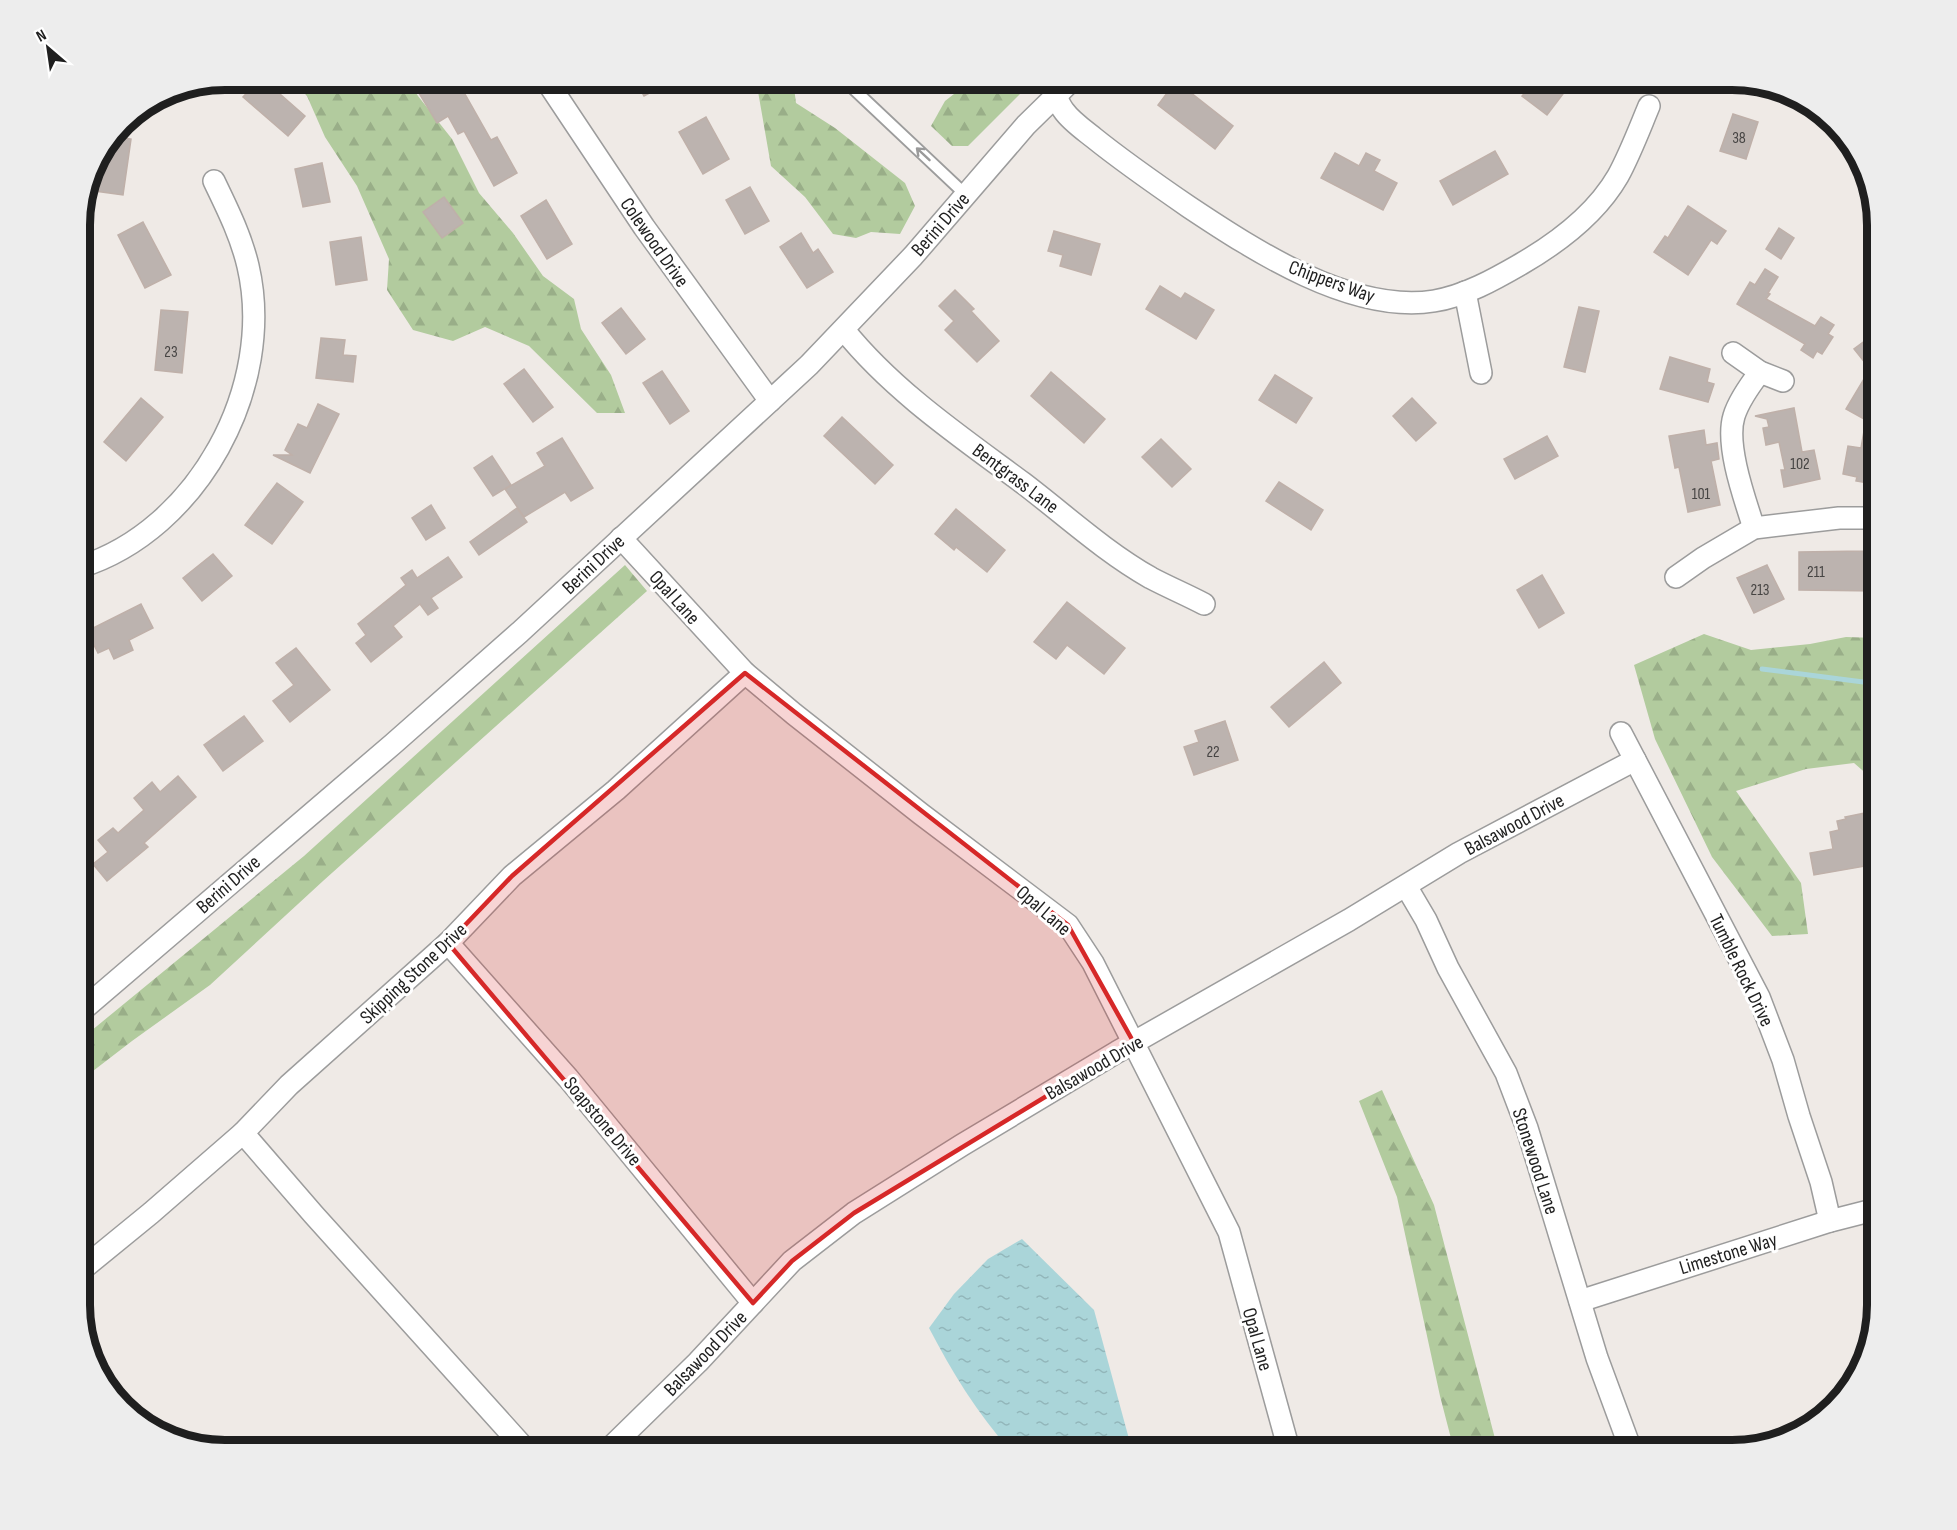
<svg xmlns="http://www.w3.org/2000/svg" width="1957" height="1530" viewBox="0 0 1957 1530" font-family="'Sofia Sans Condensed',sans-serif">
<defs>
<pattern id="forest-firs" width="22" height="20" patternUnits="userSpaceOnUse" patternTransform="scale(1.5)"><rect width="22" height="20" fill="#b2cb9e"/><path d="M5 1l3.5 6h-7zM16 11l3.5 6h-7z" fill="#99ae88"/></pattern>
<pattern id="water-ripples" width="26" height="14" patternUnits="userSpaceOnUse" patternTransform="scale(1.5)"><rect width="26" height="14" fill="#aad5d9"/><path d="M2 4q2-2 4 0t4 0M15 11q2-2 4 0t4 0" fill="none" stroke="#92b6ba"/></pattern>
</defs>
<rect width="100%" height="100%" fill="#efeae6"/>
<g fill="url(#forest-firs)">
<path d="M 293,80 L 408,80 L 418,96 L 452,139 L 479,193 L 513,233 L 543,276 L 574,299 L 581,329 L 611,375 L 625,413 L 597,413 L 529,346 L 485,327 L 453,341 L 413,330 L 387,290 L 389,259 L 357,186 L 325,137 L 307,96 Z"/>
<path d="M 756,80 L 793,80 L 796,103 L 835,128 L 905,183 L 915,206 L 900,234 L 871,232 L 856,238 L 833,234 L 805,197 L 771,166 Z"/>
<path d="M 972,80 L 1034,80 L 968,146 L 952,146 L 931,126 L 945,101 Z"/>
<path d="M 625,565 L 647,591 L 323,881 L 210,985 L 132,1041 L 80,1081 L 80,1040 L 304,856 Z"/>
<path d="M 1704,634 L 1751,650 L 1810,644 L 1846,637 L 1877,638 L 1877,783 L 1854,763 L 1806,769 L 1736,791 L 1801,883 L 1808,934 L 1772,936 L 1712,857 L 1655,739 L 1634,665 Z"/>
<path d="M 1382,1090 L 1434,1205 L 1498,1450 L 1454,1450 L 1440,1396 L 1397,1197 L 1359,1101 Z"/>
</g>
<path fill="url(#water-ripples)" d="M 1022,1239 L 1094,1310 L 1132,1450 L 1010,1450 C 977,1413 952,1372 929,1328 L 954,1294 L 988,1259 Z"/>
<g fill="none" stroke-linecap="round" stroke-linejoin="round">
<path stroke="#aad5d9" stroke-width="5" d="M 1762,669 L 1871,683 L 1877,687"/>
</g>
<g fill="#bcb3af" stroke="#bfb0a9" stroke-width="1.5">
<path d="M 259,80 L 264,80 L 305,116 L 288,136 L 243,97 Z"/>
<path d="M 443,80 L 457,80 L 491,140 L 497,137 L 517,173 L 494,186 L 464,131 L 458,134 L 448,116 L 437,123 L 419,93 Z"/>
<path d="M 635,80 L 674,80 L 644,96 Z"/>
<path d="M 1535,80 L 1544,80 L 1563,94 L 1547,115 L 1522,96 Z"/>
<path d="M 1176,81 L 1233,126 L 1215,149 L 1158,105 Z"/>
<path d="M 1733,114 L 1758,122 L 1746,159 L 1720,151 Z"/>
<path d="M 706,117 L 729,159 L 703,174 L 679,132 Z"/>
<path d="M 113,136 L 131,139 L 123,195 L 95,191 L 100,153 Z"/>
<path d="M 1495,151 L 1508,174 L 1453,205 L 1440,181 Z"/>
<path d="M 1335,153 L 1359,166 L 1366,153 L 1380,160 L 1374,171 L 1397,183 L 1383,210 L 1321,178 Z"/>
<path d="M 322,163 L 330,202 L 303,207 L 295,169 Z"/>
<path d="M 750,187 L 769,221 L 745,234 L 726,200 Z"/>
<path d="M 444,197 L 463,223 L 442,238 L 423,212 Z"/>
<path d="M 546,200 L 572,244 L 547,259 L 521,216 Z"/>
<path d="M 1688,206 L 1726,231 L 1717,244 L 1711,240 L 1688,275 L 1654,252 L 1665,236 L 1668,238 Z"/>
<path d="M 143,222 L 171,275 L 145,288 L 118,235 Z"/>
<path d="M 1779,228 L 1794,238 L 1781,259 L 1766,249 Z"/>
<path d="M 1054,231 L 1100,244 L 1091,275 L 1060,266 L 1063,255 L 1048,251 Z"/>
<path d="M 801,233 L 813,253 L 818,249 L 833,272 L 807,288 L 780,247 Z"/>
<path d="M 361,237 L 367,280 L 336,285 L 330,242 Z"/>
<path d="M 1765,269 L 1778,277 L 1768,293 L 1770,294 L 1766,299 L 1815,326 L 1821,317 L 1834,325 L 1828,334 L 1833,337 L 1822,354 L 1817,351 L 1813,358 L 1801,350 L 1805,344 L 1737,304 L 1750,282 L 1755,285 Z"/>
<path d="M 1160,286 L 1181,299 L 1185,293 L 1214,310 L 1196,339 L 1146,309 Z"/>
<path d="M 955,290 L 974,309 L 971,311 L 999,341 L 977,362 L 945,330 L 954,321 L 939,306 Z"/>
<path d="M 1579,307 L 1599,311 L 1585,372 L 1564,367 Z"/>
<path d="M 621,308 L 645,339 L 626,354 L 602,323 Z"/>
<path d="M 161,310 L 188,312 L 182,373 L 155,370 Z"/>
<path d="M 321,338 L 345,340 L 343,355 L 356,356 L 353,382 L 316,378 Z"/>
<path d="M 1866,340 L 1871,346 L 1877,341 L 1877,458 L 1873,484 L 1856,481 L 1857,477 L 1843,474 L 1848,446 L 1861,448 L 1866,420 L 1846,409 L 1870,369 L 1854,349 Z"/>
<path d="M 1670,357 L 1710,369 L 1707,382 L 1714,384 L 1708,402 L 1660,389 Z"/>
<path d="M 524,369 L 553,407 L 533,422 L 504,384 Z"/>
<path d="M 662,371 L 689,411 L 670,424 L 643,383 Z"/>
<path d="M 1051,372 L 1105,419 L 1084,443 L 1031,396 Z"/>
<path d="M 1275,375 L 1312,398 L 1296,423 L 1259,400 Z"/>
<path d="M 141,398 L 163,417 L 126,461 L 104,442 Z"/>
<path d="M 1412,398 L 1436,423 L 1416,441 L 1393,416 Z"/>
<path d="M 318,404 L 339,414 L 310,473 L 273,455 L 292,455 L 285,450 L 298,424 L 307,428 Z"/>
<path d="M 1794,408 L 1802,452 L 1814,450 L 1820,479 L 1784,487 L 1781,470 L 1785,470 L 1779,442 L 1766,445 L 1763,428 L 1769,427 L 1767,419 L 1755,416 Z"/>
<path d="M 842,417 L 893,465 L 875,484 L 824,436 Z"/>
<path d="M 1704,430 L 1706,445 L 1717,443 L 1719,459 L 1711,461 L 1720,505 L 1688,512 L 1679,467 L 1675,468 L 1669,436 Z"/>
<path d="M 1547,436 L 1558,456 L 1515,479 L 1504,459 Z"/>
<path d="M 562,438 L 593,488 L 571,501 L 565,492 L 524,517 L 505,489 L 545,466 L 537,453 Z"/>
<path d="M 1161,439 L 1191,469 L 1172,487 L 1142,457 Z"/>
<path d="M 492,456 L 511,485 L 493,496 L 474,468 Z"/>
<path d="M 1279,482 L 1323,510 L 1311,530 L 1266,501 Z"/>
<path d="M 277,483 L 303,502 L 272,544 L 245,525 Z"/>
<path d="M 431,505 L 445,528 L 426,540 L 412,518 Z"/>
<path d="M 517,508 L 527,522 L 479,555 L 470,542 Z"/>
<path d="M 956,509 L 1005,550 L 987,572 L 956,547 L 954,550 L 935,534 Z"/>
<path d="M 1864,545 L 1877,545 L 1877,591 L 1799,590 L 1799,552 L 1864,551 Z"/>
<path d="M 213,554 L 232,576 L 202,601 L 183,578 Z"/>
<path d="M 448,557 L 462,577 L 431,598 L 438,608 L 428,615 L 420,604 L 393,626 L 402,637 L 371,662 L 356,643 L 366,635 L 358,624 L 406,585 L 401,578 L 412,570 L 417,578 Z"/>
<path d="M 1767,565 L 1784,599 L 1754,613 L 1737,578 Z"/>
<path d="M 1542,575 L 1564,613 L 1539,628 L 1517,590 Z"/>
<path d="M 1067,602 L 1125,648 L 1104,674 L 1067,645 L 1056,659 L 1034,642 Z"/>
<path d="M 141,604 L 153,628 L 129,640 L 133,650 L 114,659 L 109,648 L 98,653 L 87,631 Z"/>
<path d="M 296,648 L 330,690 L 290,722 L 273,701 L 294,685 L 276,663 Z"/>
<path d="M 1324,662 L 1341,683 L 1289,727 L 1271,707 Z"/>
<path d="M 244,716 L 263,741 L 223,771 L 204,745 Z"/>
<path d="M 1225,721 L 1238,760 L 1194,775 L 1184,747 L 1199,742 L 1195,731 Z"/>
<path d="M 178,776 L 196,797 L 144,843 L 148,847 L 107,881 L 93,864 L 108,852 L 98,840 L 113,828 L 118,833 L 144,810 L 134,798 L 152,782 L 160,792 Z"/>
<path d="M 1870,812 L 1877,864 L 1814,875 L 1810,853 L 1833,849 L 1830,832 L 1839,830 L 1837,821 L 1846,819 L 1845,817 Z"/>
</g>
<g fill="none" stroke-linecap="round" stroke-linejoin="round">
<g stroke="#9c9c9c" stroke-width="14">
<path id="lane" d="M 844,80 L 966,195"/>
</g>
<g stroke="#9c9c9c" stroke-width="24">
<g id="street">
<path d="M 546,80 L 644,227 L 770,401"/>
<path d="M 1055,95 C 1058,100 1060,106 1064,111 C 1071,121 1084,130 1094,138 C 1125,163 1157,185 1189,207 C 1255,251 1352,314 1434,301 C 1465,296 1495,279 1521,264 C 1559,242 1596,214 1618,176 C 1630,154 1639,130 1649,106"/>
<path d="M 1465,292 L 1481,373"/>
<path d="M 844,330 C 893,391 961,437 1023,483 C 1065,515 1105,552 1151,578 C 1168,587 1187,595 1204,604"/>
<path d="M 1733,353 L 1760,372 L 1783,381"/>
<path d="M 1754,528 C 1745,500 1725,445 1734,416 C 1739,400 1750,385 1760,372"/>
<path d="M 621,538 L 745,673 L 794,714 L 921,814 L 1068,925 L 1093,963 L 1229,1232 L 1289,1450"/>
<path d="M 80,567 C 198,530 276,386 248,266 C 241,236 227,208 214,181"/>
<path d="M 1676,577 L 1703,558 L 1754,528 L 1839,518 L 1877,518"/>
<path d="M 1621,733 L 1759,997 L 1783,1060 L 1799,1116 L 1821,1182 L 1830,1221"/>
<path d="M 1406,886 L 1426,920 L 1448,968 L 1506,1073 L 1527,1128 L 1597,1358 L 1631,1450"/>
<path d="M 448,943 L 568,1078 L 753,1303"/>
<path d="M 80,1012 L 393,744 L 520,632 L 809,365 L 913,256 L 1026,125 L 1072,80"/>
<path d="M 243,1133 L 314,1215 L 526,1450"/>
<path d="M 80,1271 L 151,1213 L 243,1133 L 289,1085 L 448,943 L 512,876 L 616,790 L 745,673"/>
<path d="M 1580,1301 L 1830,1221 L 1877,1209"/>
<path d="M 608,1450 L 698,1362 L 792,1261 L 854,1213 L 962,1145 L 1117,1052 L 1349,920 L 1459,853 L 1635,760"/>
</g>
</g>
<use href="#lane" stroke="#fff" stroke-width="10"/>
<use href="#street" stroke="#fff" stroke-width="21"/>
</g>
<defs><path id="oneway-shaft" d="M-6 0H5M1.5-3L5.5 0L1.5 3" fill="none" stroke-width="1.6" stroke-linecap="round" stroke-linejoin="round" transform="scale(1.5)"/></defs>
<use stroke="#9a9a9a" href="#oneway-shaft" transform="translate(923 154) rotate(-137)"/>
<path fill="#d62828" fill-opacity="0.2" stroke="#d62828" stroke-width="4.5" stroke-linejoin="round" d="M 745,673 L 1068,925 L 1134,1043 L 854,1213 L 792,1261 L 753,1303 L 448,943 L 512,876 Z"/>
<g text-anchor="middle" stroke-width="6" stroke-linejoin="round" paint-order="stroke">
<g font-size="16" fill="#464443">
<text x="1739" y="143">38</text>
<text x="171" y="357">23</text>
<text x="1800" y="469">102</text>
<text x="1701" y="499">101</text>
<text x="1816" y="577">211</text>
<text x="1760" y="595">213</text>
<text x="1213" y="757">22</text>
</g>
<g font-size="20" fill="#1f1f1f" stroke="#fff">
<text transform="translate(940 224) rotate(-49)" y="7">Berini Drive</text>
<text transform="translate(655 242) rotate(55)" y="7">Colewood Drive</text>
<text transform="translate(1332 281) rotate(20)" y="7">Chippers Way</text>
<text transform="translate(1016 478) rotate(37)" y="7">Bentgrass Lane</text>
<text transform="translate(593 564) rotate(-43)" y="7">Berini Drive</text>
<text transform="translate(675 597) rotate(48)" y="7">Opal Lane</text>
<text transform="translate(1514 824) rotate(-28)" y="7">Balsawood Drive</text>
<text transform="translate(228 884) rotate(-41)" y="7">Berini Drive</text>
<text transform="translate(1044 910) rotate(41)" y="7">Opal Lane</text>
<text transform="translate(1742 970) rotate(64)" y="7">Tumble Rock Drive</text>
<text transform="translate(413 973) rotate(-43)" y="7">Skipping Stone Drive</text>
<text transform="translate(1094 1067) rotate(-30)" y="7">Balsawood Drive</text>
<text transform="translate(603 1121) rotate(50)" y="7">Soapstone Drive</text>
<text transform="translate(1536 1161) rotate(72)" y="7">Stonewood Lane</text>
<text transform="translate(1728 1253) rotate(-17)" y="7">Limestone Way</text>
<text transform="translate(1258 1339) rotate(74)" y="7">Opal Lane</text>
<text transform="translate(705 1353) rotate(-46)" y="7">Balsawood Drive</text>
</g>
</g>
<path d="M0 0H1957V1530H0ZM225 90H1732A135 135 0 0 1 1867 225V1305A135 135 0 0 1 1732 1440H225A135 135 0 0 1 90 1305V225A135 135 0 0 1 225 90Z" fill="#ededed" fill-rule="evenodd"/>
<path fill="none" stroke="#1f1f1f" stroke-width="8" d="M225 90H1732A135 135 0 0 1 1867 225V1305A135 135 0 0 1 1732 1440H225A135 135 0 0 1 90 1305V225A135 135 0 0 1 225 90Z"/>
<g transform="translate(48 48) rotate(331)" stroke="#ffffff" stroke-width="4.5" paint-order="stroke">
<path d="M0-4.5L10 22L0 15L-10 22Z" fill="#1f1f1f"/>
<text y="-9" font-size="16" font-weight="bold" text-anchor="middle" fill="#1f1f1f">N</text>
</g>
</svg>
